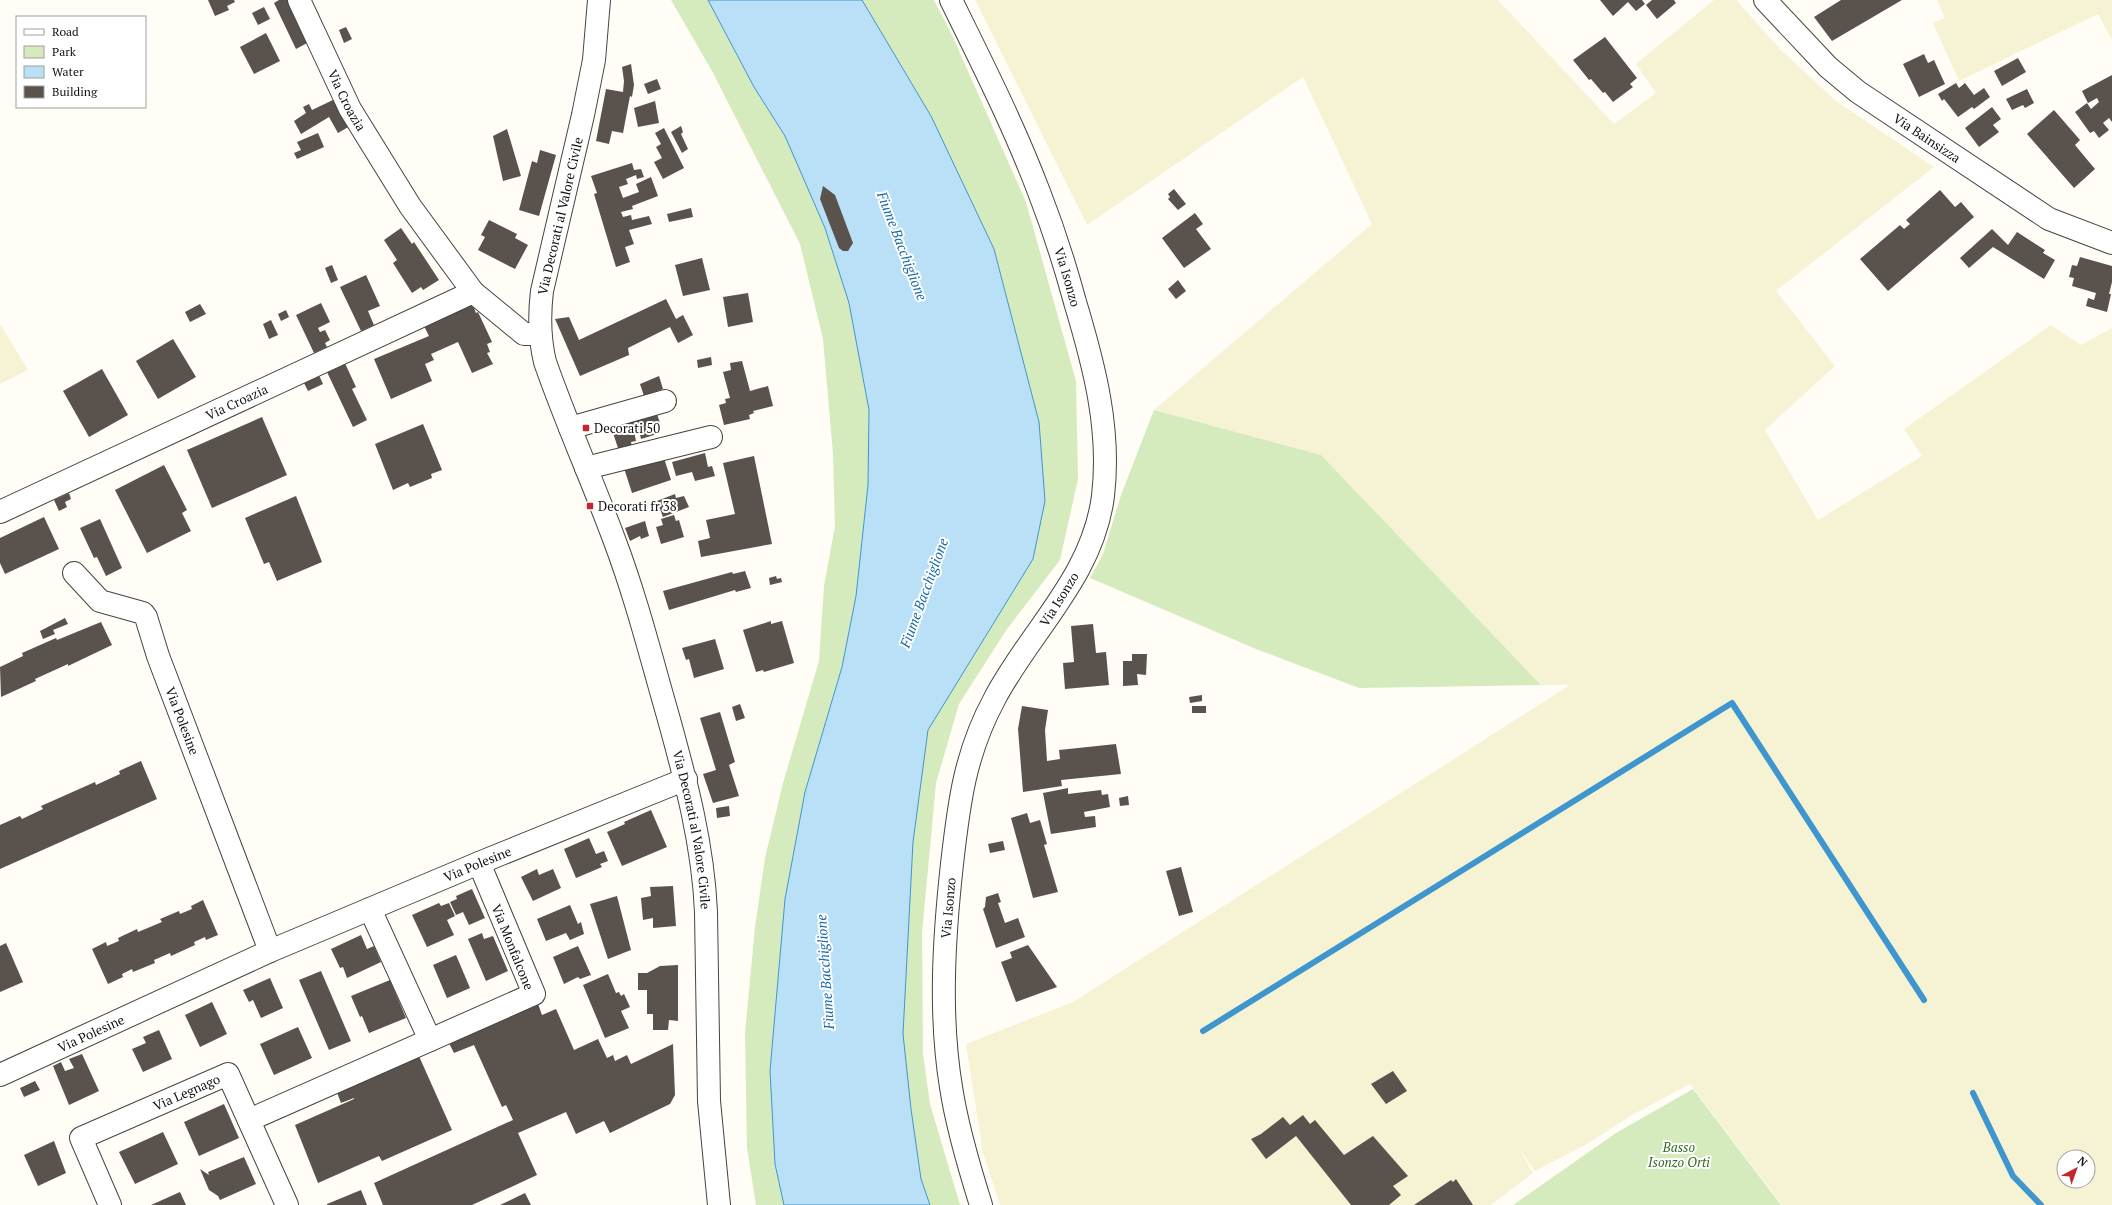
<svg xmlns="http://www.w3.org/2000/svg" width="2112" height="1205" viewBox="0 0 2112 1205" font-family="'PT Serif',serif">
<rect width="100%" height="100%" fill="#fffdf5"/>
<g fill="#f6f3d4" fill-rule="evenodd">
<path d="M 975,0 L 1498,0 L 1614,124 L 1656,93 L 1636,64 L 1714,0 L 1736,0 L 1780,49 L 1836,101 L 1934,167 L 1776,291 L 1835,366 L 1765,430 L 1818,520 L 1922,456 L 1904,429 L 2051,325 L 2081,345 L 2112,328 L 2112,1205 L 1782,1205 L 1690,1084 L 1632,1115 L 1587,1144 L 1535,1171 L 1520,1150 L 1533,1173 L 1491,1205 L 1000,1205 L 983,1153 L 966,1044 L 1073,1002 L 1570,685 L 1541,685 L 1321,455 L 1154,410 L 1372,224 L 1303,77 L 1087,225 ZM 2064,1157 L 2088,1157 L 2088,1181 L 2064,1181 Z"/>
<path d="M 1937,0 L 2112,0 L 2112,40 L 2098,14 L 1959,81 L 1933,23 L 1945,18 Z"/>
<path d="M 0,324 L 28,370 L 0,384 Z"/>
</g>
<g fill="#d5ebbd">
<path d="M 671,0 L 934,0 L 952,35 L 1026,202 L 1076,381 L 1078,479 L 1060,560 L 1007,629 L 959,704 L 936,783 L 922,933 L 923,1054 L 930,1104 L 960,1205 L 756,1205 L 747,1148 L 745,1033 L 755,927 L 765,858 L 783,783 L 819,661 L 824,586 L 835,526 L 833,454 L 823,339 L 800,244 L 712,71 Z"/>
<path d="M 1154,410 L 1321,455 L 1541,685 L 1359,688 L 1256,649 L 1090,578 L 1103,554 L 1121,495 Z"/>
<path d="M 1693,1089 L 1781,1205 L 1513,1205 L 1616,1133 Z"/>
</g>
<path fill="#b9e0f7" stroke="#3f96cf" d="M 708,0 L 862,0 L 931,116 L 994,249 L 1039,422 L 1045,501 L 1033,559 L 928,730 L 913,842 L 903,1034 L 911,1109 L 921,1179 L 930,1205 L 784,1205 L 775,1164 L 770,1071 L 785,899 L 805,792 L 842,667 L 856,596 L 868,485 L 869,410 L 849,303 L 825,228 L 785,136 L 754,87 Z"/>
<g fill="none" stroke-linecap="round" stroke-linejoin="round">
<g stroke="#3f96cf" stroke-width="6">
<path d="M 1203,1031 L 1732,703 L 1924,1000"/>
<path d="M 1973,1093 L 2013,1176 L 2041,1205"/>
</g>
</g>
<g fill="#5a524d">
<path d="M 208,0 L 234,0 L 235,2 L 227,6 L 229,10 L 215,16 Z"/>
<path d="M 279,0 L 289,0 L 309,42 L 296,49 L 274,3 Z"/>
<path d="M 1600,0 L 1642,0 L 1645,4 L 1636,11 L 1628,2 L 1613,16 Z"/>
<path d="M 1652,0 L 1674,0 L 1676,3 L 1657,19 L 1646,5 Z"/>
<path d="M 1841,0 L 1902,0 L 1832,41 L 1814,17 Z"/>
<path d="M 264,7 L 270,19 L 258,25 L 252,13 Z"/>
<path d="M 346,27 L 352,39 L 344,43 L 339,30 Z"/>
<path d="M 266,33 L 280,61 L 254,74 L 240,47 Z"/>
<path d="M 1605,37 L 1637,78 L 1630,84 L 1633,87 L 1613,102 L 1605,92 L 1603,93 L 1591,79 L 1589,80 L 1573,60 Z"/>
<path d="M 1924,54 L 1928,63 L 1934,60 L 1945,84 L 1919,97 L 1903,64 Z"/>
<path d="M 2018,58 L 2026,72 L 2002,86 L 1994,71 Z"/>
<path d="M 631,64 L 634,85 L 632,97 L 630,96 L 623,133 L 612,131 L 609,144 L 596,141 L 606,89 L 623,92 L 624,81 L 622,67 Z"/>
<path d="M 2112,75 L 2112,122 L 2109,118 L 2103,123 L 2109,130 L 2099,138 L 2094,131 L 2090,133 L 2075,112 L 2087,103 L 2091,109 L 2099,102 L 2097,98 L 2088,103 L 2082,91 Z"/>
<path d="M 657,79 L 661,89 L 648,94 L 644,84 Z"/>
<path d="M 1956,83 L 1959,88 L 1965,83 L 1974,95 L 1984,88 L 1990,97 L 1974,109 L 1972,107 L 1958,117 L 1944,99 L 1942,101 L 1938,94 Z"/>
<path d="M 2027,89 L 2034,103 L 2025,108 L 2023,105 L 2012,110 L 2006,99 Z"/>
<path d="M 335,99 L 350,126 L 338,133 L 329,117 L 301,134 L 294,121 L 306,113 L 303,107 L 309,104 L 312,110 Z"/>
<path d="M 655,101 L 659,123 L 638,127 L 634,108 Z"/>
<path d="M 1992,107 L 2001,119 L 1993,125 L 1999,132 L 1979,147 L 1965,128 Z"/>
<path d="M 2054,110 L 2080,140 L 2075,145 L 2095,169 L 2074,188 L 2027,134 Z"/>
<path d="M 681,126 L 683,132 L 681,134 L 688,149 L 682,153 L 671,132 Z"/>
<path d="M 664,128 L 684,168 L 663,179 L 654,162 L 662,158 L 656,147 L 661,144 L 655,133 Z"/>
<path d="M 507,129 L 521,176 L 503,181 L 493,136 Z"/>
<path d="M 318,133 L 324,147 L 297,159 L 294,153 L 301,150 L 297,142 Z"/>
<path d="M 540,150 L 556,155 L 539,216 L 519,210 L 532,161 L 537,163 Z"/>
<path d="M 632,163 L 634,170 L 641,169 L 644,177 L 637,179 L 636,175 L 626,179 L 628,184 L 619,187 L 623,198 L 639,192 L 636,184 L 651,177 L 658,196 L 632,206 L 633,209 L 621,212 L 623,217 L 631,215 L 632,220 L 649,216 L 652,224 L 629,230 L 634,244 L 625,247 L 630,262 L 616,267 L 594,194 L 597,193 L 591,176 Z"/>
<path d="M 823,186 L 835,195 L 853,243 L 848,251 L 843,251 L 839,248 L 820,199 Z"/>
<path d="M 1174,189 L 1186,204 L 1178,210 L 1168,199 L 1170,197 L 1168,194 Z"/>
<path d="M 1940,190 L 1955,207 L 1961,202 L 1974,217 L 1888,291 L 1860,259 L 1900,225 L 1904,229 L 1910,224 L 1906,220 Z"/>
<path d="M 691,208 L 693,217 L 669,222 L 667,214 Z"/>
<path d="M 1195,213 L 1203,224 L 1196,229 L 1211,249 L 1184,268 L 1162,238 Z"/>
<path d="M 489,220 L 517,234 L 515,238 L 528,245 L 515,269 L 478,250 L 485,237 L 481,235 Z"/>
<path d="M 401,228 L 412,244 L 414,242 L 439,280 L 423,290 L 421,287 L 412,293 L 393,263 L 397,260 L 384,240 Z"/>
<path d="M 1992,229 L 2008,245 L 2017,232 L 2045,250 L 2043,253 L 2055,260 L 2044,279 L 1993,247 L 1969,268 L 1960,258 Z"/>
<path d="M 2080,257 L 2112,266 L 2112,282 L 2109,294 L 2111,294 L 2107,312 L 2086,306 L 2088,298 L 2094,300 L 2096,293 L 2072,286 L 2074,278 L 2069,277 L 2072,265 L 2077,266 Z"/>
<path d="M 702,258 L 710,290 L 683,296 L 675,265 Z"/>
<path d="M 332,265 L 338,280 L 331,283 L 325,268 Z"/>
<path d="M 366,275 L 380,306 L 368,311 L 374,325 L 361,331 L 340,287 Z"/>
<path d="M 1178,280 L 1186,291 L 1176,299 L 1168,289 Z"/>
<path d="M 748,293 L 753,322 L 728,327 L 723,297 Z"/>
<path d="M 666,299 L 676,319 L 683,315 L 693,335 L 678,343 L 670,327 L 628,348 L 629,355 L 580,376 L 555,319 L 569,317 L 579,340 Z"/>
<path d="M 321,303 L 330,322 L 318,328 L 320,332 L 325,330 L 330,340 L 325,343 L 327,347 L 314,353 L 296,315 Z"/>
<path d="M 472,303 L 476,313 L 478,312 L 492,342 L 487,344 L 490,352 L 487,353 L 493,364 L 472,373 L 458,342 L 431,354 L 434,360 L 425,364 L 432,381 L 391,399 L 374,359 L 429,336 L 424,326 Z"/>
<path d="M 200,304 L 206,314 L 190,322 L 185,312 Z"/>
<path d="M 286,310 L 289,317 L 281,321 L 278,314 Z"/>
<path d="M 271,320 L 278,335 L 269,339 L 263,324 Z"/>
<path d="M 173,339 L 196,377 L 158,399 L 136,361 Z"/>
<path d="M 711,357 L 712,365 L 698,368 L 697,360 Z"/>
<path d="M 343,359 L 356,387 L 352,389 L 367,420 L 353,427 L 327,372 Z"/>
<path d="M 742,361 L 750,391 L 768,386 L 773,406 L 753,411 L 754,413 L 749,415 L 750,419 L 724,425 L 719,405 L 726,403 L 725,399 L 730,398 L 723,372 L 731,370 L 730,363 Z"/>
<path d="M 102,369 L 128,415 L 89,437 L 63,391 Z"/>
<path d="M 317,371 L 323,384 L 308,391 L 302,379 Z"/>
<path d="M 659,376 L 663,389 L 644,396 L 640,384 Z"/>
<path d="M 656,411 L 660,423 L 651,426 L 654,435 L 641,439 L 639,430 L 634,431 L 636,441 L 631,442 L 632,447 L 619,451 L 609,421 Z"/>
<path d="M 262,417 L 287,475 L 212,508 L 187,450 Z"/>
<path d="M 423,424 L 442,470 L 431,474 L 432,478 L 410,487 L 408,483 L 393,490 L 375,444 Z"/>
<path d="M 705,453 L 708,467 L 712,466 L 715,476 L 695,481 L 692,472 L 676,476 L 672,462 Z"/>
<path d="M 663,455 L 671,480 L 632,493 L 622,462 Z"/>
<path d="M 754,456 L 772,544 L 701,557 L 698,541 L 710,538 L 706,520 L 735,514 L 723,463 Z"/>
<path d="M 164,465 L 187,510 L 182,513 L 191,531 L 147,553 L 115,490 Z"/>
<path d="M 69,493 L 71,499 L 65,502 L 67,507 L 59,511 L 54,500 Z"/>
<path d="M 675,494 L 676,498 L 684,496 L 689,507 L 663,517 L 657,501 Z"/>
<path d="M 296,496 L 322,562 L 277,581 L 269,562 L 264,564 L 245,518 Z"/>
<path d="M 674,515 L 676,521 L 679,520 L 684,537 L 661,544 L 656,527 L 663,525 L 661,519 Z"/>
<path d="M 44,517 L 59,549 L 5,574 L 0,563 L 0,538 Z"/>
<path d="M 100,519 L 122,568 L 106,576 L 97,557 L 94,558 L 80,528 Z"/>
<path d="M 645,521 L 649,536 L 641,539 L 640,536 L 630,541 L 625,528 Z"/>
<path d="M 745,571 L 751,588 L 736,592 L 735,590 L 669,610 L 663,591 L 732,572 L 733,574 Z"/>
<path d="M 776,576 L 777,579 L 781,578 L 782,582 L 770,585 L 769,578 Z"/>
<path d="M 65,618 L 68,624 L 53,630 L 55,634 L 43,639 L 40,631 Z"/>
<path d="M 771,621 L 771,624 L 782,621 L 794,663 L 764,672 L 763,670 L 756,672 L 743,630 Z"/>
<path d="M 101,622 L 112,645 L 68,666 L 68,664 L 35,679 L 36,681 L 1,697 L 0,667 L 23,656 L 22,653 L 56,638 L 57,640 Z"/>
<path d="M 1093,624 L 1096,653 L 1106,652 L 1109,685 L 1065,689 L 1063,663 L 1074,662 L 1071,626 Z"/>
<path d="M 715,639 L 724,669 L 694,678 L 689,659 L 686,660 L 682,648 Z"/>
<path d="M 1132,654 L 1147,654 L 1146,675 L 1137,674 L 1138,685 L 1123,686 L 1123,661 L 1132,661 Z"/>
<path d="M 1202,695 L 1202,701 L 1190,703 L 1189,697 Z"/>
<path d="M 740,704 L 745,718 L 736,721 L 732,707 Z"/>
<path d="M 1022,706 L 1048,710 L 1045,730 L 1047,761 L 1060,759 L 1059,750 L 1116,744 L 1121,774 L 1061,780 L 1062,786 L 1023,792 L 1018,729 Z"/>
<rect x="1192" y="706" width="14" height="7"/>
<path d="M 720,712 L 735,762 L 729,765 L 739,796 L 713,803 L 703,774 L 716,770 L 700,718 Z"/>
<path d="M 141,761 L 157,799 L 0,869 L 0,825 L 20,816 L 22,819 L 43,809 L 41,806 L 95,782 L 96,785 L 120,774 L 119,771 Z"/>
<path d="M 1068,788 L 1068,794 L 1101,790 L 1102,795 L 1108,794 L 1110,807 L 1084,812 L 1085,817 L 1095,816 L 1096,827 L 1051,834 L 1043,793 Z"/>
<path d="M 1128,796 L 1129,805 L 1120,806 L 1119,798 Z"/>
<path d="M 729,806 L 730,816 L 717,818 L 716,808 Z"/>
<path d="M 651,810 L 667,847 L 622,866 L 607,832 L 625,824 L 624,822 Z"/>
<path d="M 1027,813 L 1030,823 L 1040,820 L 1047,844 L 1044,845 L 1058,892 L 1033,898 L 1011,818 Z"/>
<path d="M 589,838 L 596,854 L 604,851 L 608,861 L 600,864 L 602,867 L 576,878 L 564,849 Z"/>
<path d="M 1003,841 L 1005,850 L 990,853 L 988,844 Z"/>
<path d="M 1181,867 L 1193,912 L 1179,916 L 1166,871 Z"/>
<path d="M 537,869 L 539,875 L 553,869 L 561,888 L 533,901 L 521,877 Z"/>
<path d="M 673,886 L 676,926 L 653,928 L 653,918 L 643,920 L 641,898 L 651,896 L 650,887 Z"/>
<path d="M 472,889 L 485,918 L 469,925 L 463,912 L 456,915 L 450,902 L 457,899 L 456,896 Z"/>
<path d="M 998,893 L 1001,902 L 998,903 L 1005,923 L 1018,918 L 1025,937 L 996,948 L 983,909 L 985,907 L 986,897 Z"/>
<path d="M 617,896 L 631,950 L 608,959 L 590,904 Z"/>
<path d="M 203,900 L 218,935 L 206,940 L 205,937 L 194,942 L 195,945 L 171,956 L 170,953 L 154,960 L 155,963 L 133,972 L 132,969 L 122,974 L 123,977 L 108,984 L 92,949 L 106,942 L 107,946 L 119,941 L 118,938 L 137,929 L 138,932 L 162,922 L 160,919 L 179,911 L 180,914 L 192,909 L 191,906 Z"/>
<path d="M 439,903 L 441,906 L 449,903 L 455,916 L 447,920 L 454,935 L 427,947 L 412,915 Z"/>
<path d="M 570,905 L 578,924 L 581,922 L 584,934 L 570,940 L 566,933 L 546,941 L 537,919 Z"/>
<path d="M 482,933 L 484,939 L 493,936 L 508,971 L 486,981 L 468,939 Z"/>
<path d="M 361,935 L 367,949 L 374,946 L 381,962 L 347,978 L 343,967 L 340,968 L 331,949 Z"/>
<path d="M 6,943 L 23,982 L 0,992 L 0,946 Z"/>
<path d="M 1028,945 L 1057,987 L 1016,1002 L 1001,962 L 1012,958 L 1010,952 Z"/>
<path d="M 578,946 L 591,975 L 580,979 L 578,977 L 564,984 L 553,957 Z"/>
<path d="M 456,955 L 470,988 L 447,998 L 433,965 Z"/>
<path d="M 678,965 L 678,1021 L 669,1020 L 668,1030 L 653,1030 L 653,1014 L 647,1014 L 647,990 L 638,990 L 638,973 L 647,973 L 660,966 Z"/>
<path d="M 321,971 L 351,1041 L 329,1050 L 299,980 Z"/>
<path d="M 608,974 L 616,993 L 619,992 L 621,996 L 624,994 L 630,1007 L 621,1011 L 629,1028 L 605,1038 L 583,985 Z"/>
<path d="M 270,978 L 283,1008 L 261,1018 L 253,1000 L 249,1002 L 243,990 Z"/>
<path d="M 390,980 L 406,1018 L 369,1033 L 362,1016 L 360,1017 L 351,996 Z"/>
<path d="M 537,1001 L 542,1015 L 556,1009 L 574,1050 L 598,1039 L 607,1058 L 613,1055 L 615,1061 L 627,1055 L 631,1064 L 673,1044 L 675,1095 L 670,1104 L 610,1133 L 604,1121 L 576,1134 L 566,1112 L 518,1133 L 537,1175 L 472,1205 L 383,1205 L 374,1183 L 513,1120 L 506,1105 L 502,1107 L 474,1045 L 454,1053 L 448,1041 Z"/>
<path d="M 212,1002 L 227,1034 L 200,1047 L 185,1015 Z"/>
<path d="M 298,1027 L 312,1058 L 274,1075 L 260,1044 Z"/>
<path d="M 159,1030 L 172,1059 L 143,1072 L 132,1049 L 146,1043 L 143,1037 Z"/>
<path d="M 82,1054 L 99,1091 L 69,1105 L 53,1066 L 61,1062 L 65,1071 L 74,1068 L 69,1059 Z"/>
<path d="M 418,1054 L 452,1130 L 382,1161 L 379,1156 L 318,1183 L 295,1125 L 354,1099 L 354,1098 L 341,1103 L 336,1090 Z"/>
<path d="M 1393,1071 L 1407,1091 L 1386,1104 L 1371,1084 Z"/>
<path d="M 35,1081 L 40,1090 L 24,1097 L 20,1088 Z"/>
<path d="M 224,1104 L 239,1138 L 199,1156 L 184,1122 Z"/>
<path d="M 1303,1115 L 1310,1124 L 1315,1120 L 1344,1155 L 1373,1136 L 1408,1176 L 1393,1186 L 1401,1195 L 1389,1205 L 1351,1205 L 1296,1136 L 1266,1159 L 1251,1139 L 1261,1134 L 1283,1117 L 1290,1125 Z"/>
<path d="M 163,1132 L 178,1164 L 135,1184 L 119,1152 Z"/>
<path d="M 54,1141 L 66,1173 L 38,1186 L 24,1155 Z"/>
<path d="M 244,1157 L 256,1184 L 220,1200 L 218,1196 L 209,1190 L 200,1169 L 209,1175 L 208,1172 Z"/>
<path d="M 1456,1179 L 1473,1205 L 1414,1205 L 1451,1180 L 1453,1182 Z"/>
<path d="M 361,1190 L 367,1205 L 327,1205 L 327,1204 Z"/>
<path d="M 180,1192 L 186,1205 L 151,1205 Z"/>
<path d="M 525,1193 L 531,1205 L 500,1205 Z"/>
</g>
<g fill="none" stroke-linecap="round" stroke-linejoin="round">
<g stroke="#444" stroke-width="24">
<g id="minor">
<path id="s1" d="M 299,0 L 350,109 L 410,206 L 473,292 L 524,334 L 539,334"/>
<path id="s2" d="M 599,0 L 594,60 L 583,115 L 542,291 C 539,316 539,337 545,362 C 566,422 592,480 614,539 C 636,597 651,657 668,716 C 686,781 703,844 706,912 L 709,1101 L 719,1205"/>
<path id="s3" d="M 951,0 C 982,63 1014,126 1039,192 C 1053,228 1065,265 1075,302 C 1094,365 1111,429 1103,496 C 1093,576 1031,630 995,698 C 965,753 959,802 952,864 C 944,937 939,1014 951,1087 C 957,1127 969,1167 981,1205"/>
<path id="s4" d="M 1765,0 L 1828,67 L 1858,92 L 2049,219 L 2112,243"/>
<path d="M 570,428 L 665,401"/>
<path d="M 586,468 L 711,437"/>
<path id="s5" d="M 0,512 L 473,292"/>
<path id="s6" d="M 74,573 L 100,601 L 143,613 L 146,617 L 158,656 L 270,951"/>
<path d="M 370,909 L 430,1040"/>
<path id="s7" d="M 0,1075 L 270,951 L 479,863 L 686,779"/>
<path d="M 249,1120 L 534,994 L 479,863"/>
<path id="s8" d="M 110,1205 L 81,1138 L 228,1074 L 287,1205"/>
</g>
</g>
<use href="#minor" stroke="#fff" stroke-width="22"/>
</g>
<g fill="#c4262e" stroke="#fff" stroke-width="1.5">
<rect x="582" y="424" width="8" height="8" rx="2"/>
<rect x="586" y="502" width="8" height="8" rx="2"/>
</g>
<g text-anchor="middle" stroke-width="4" stroke-linejoin="round" paint-order="stroke">
<g font-size="13" fill="#111" stroke="#fff">
<text dy="5" stroke="none"><textPath href="#s1" startOffset="111">Via Croazia</textPath></text>
<text dy="5" stroke="none"><textPath href="#s4" startOffset="214">Via Bainsizza</textPath></text>
<text transform="translate(560 216) rotate(-77)" y="5">Via Decorati al Valore Civile</text>
<text dy="5" stroke="none"><textPath href="#s3" startOffset="301">Via Isonzo</textPath></text>
<text dy="5" stroke="none"><textPath href="#s5" startOffset="261">Via Croazia</textPath></text>
<text transform="translate(1059 599) rotate(-58)" y="5">Via Isonzo</text>
<text dy="5" stroke="none"><textPath href="#s6" startOffset="198">Via Polesine</textPath></text>
<text dy="5" stroke="none"><textPath href="#s2" startOffset="860">Via Decorati al Valore Civile</textPath></text>
<text dy="5" stroke="none"><textPath href="#s7" startOffset="522">Via Polesine</textPath></text>
<text transform="translate(948 908) rotate(-85)" y="5">Via Isonzo</text>
<text transform="translate(513 947) rotate(68)" y="5">Via Monfalcone</text>
<text dy="5" stroke="none"><textPath href="#s7" startOffset="100">Via Polesine</textPath></text>
<text dy="5" stroke="none"><textPath href="#s8" startOffset="188">Via Legnago</textPath></text>
</g>
<g font-size="13" fill="#111" stroke="#fff" text-anchor="start">
<text x="594" y="433">Decorati 50</text>
<text x="598" y="511">Decorati fr 38</text>
</g>
<g font-size="13" font-style="italic" fill="#2f6b1f" stroke="#fff">
<text x="1679" y="1152">Basso<tspan x="1679" dy="15">Isonzo Orti</tspan></text>
</g>
<g font-size="14" font-style="italic" fill="#1768a6" stroke="#fff">
<text transform="translate(902 246) rotate(69)" y="5">Fiume Bacchiglione</text>
<text transform="translate(924 593) rotate(-70)" y="5">Fiume Bacchiglione</text>
<text transform="translate(825 972) rotate(-94)" y="5">Fiume Bacchiglione</text>
</g>
</g>
<rect x="16" y="16" width="130" height="92" fill="#ffffff" stroke="#a0a0a0"/>
<rect x="24" y="29" width="20" height="6" fill="#ffffff" stroke="#a0a0a0"/>
<text x="52" y="36" font-size="12" fill="#111111">Road</text>
<rect x="24" y="46" width="20" height="12" fill="#d5ebbd" stroke="#a0a0a0"/>
<text x="52" y="56" font-size="12" fill="#111111">Park</text>
<rect x="24" y="66" width="20" height="12" fill="#b9e0f7" stroke="#a0a0a0"/>
<text x="52" y="76" font-size="12" fill="#111111">Water</text>
<rect x="24" y="86" width="20" height="12" fill="#5a524d" stroke="#a0a0a0"/>
<text x="52" y="96" font-size="12" fill="#111111">Building</text>
<g transform="translate(2076 1169) rotate(41)"><circle r="19" fill="#ffffff" stroke="#a0a0a0"/>
<path d="M0-3L7 15L0 10L-7 15Z" fill="#c4262e"/>
<text y="-6" font-size="11" font-weight="bold" text-anchor="middle" fill="#111111">N</text>
</g>
</svg>
